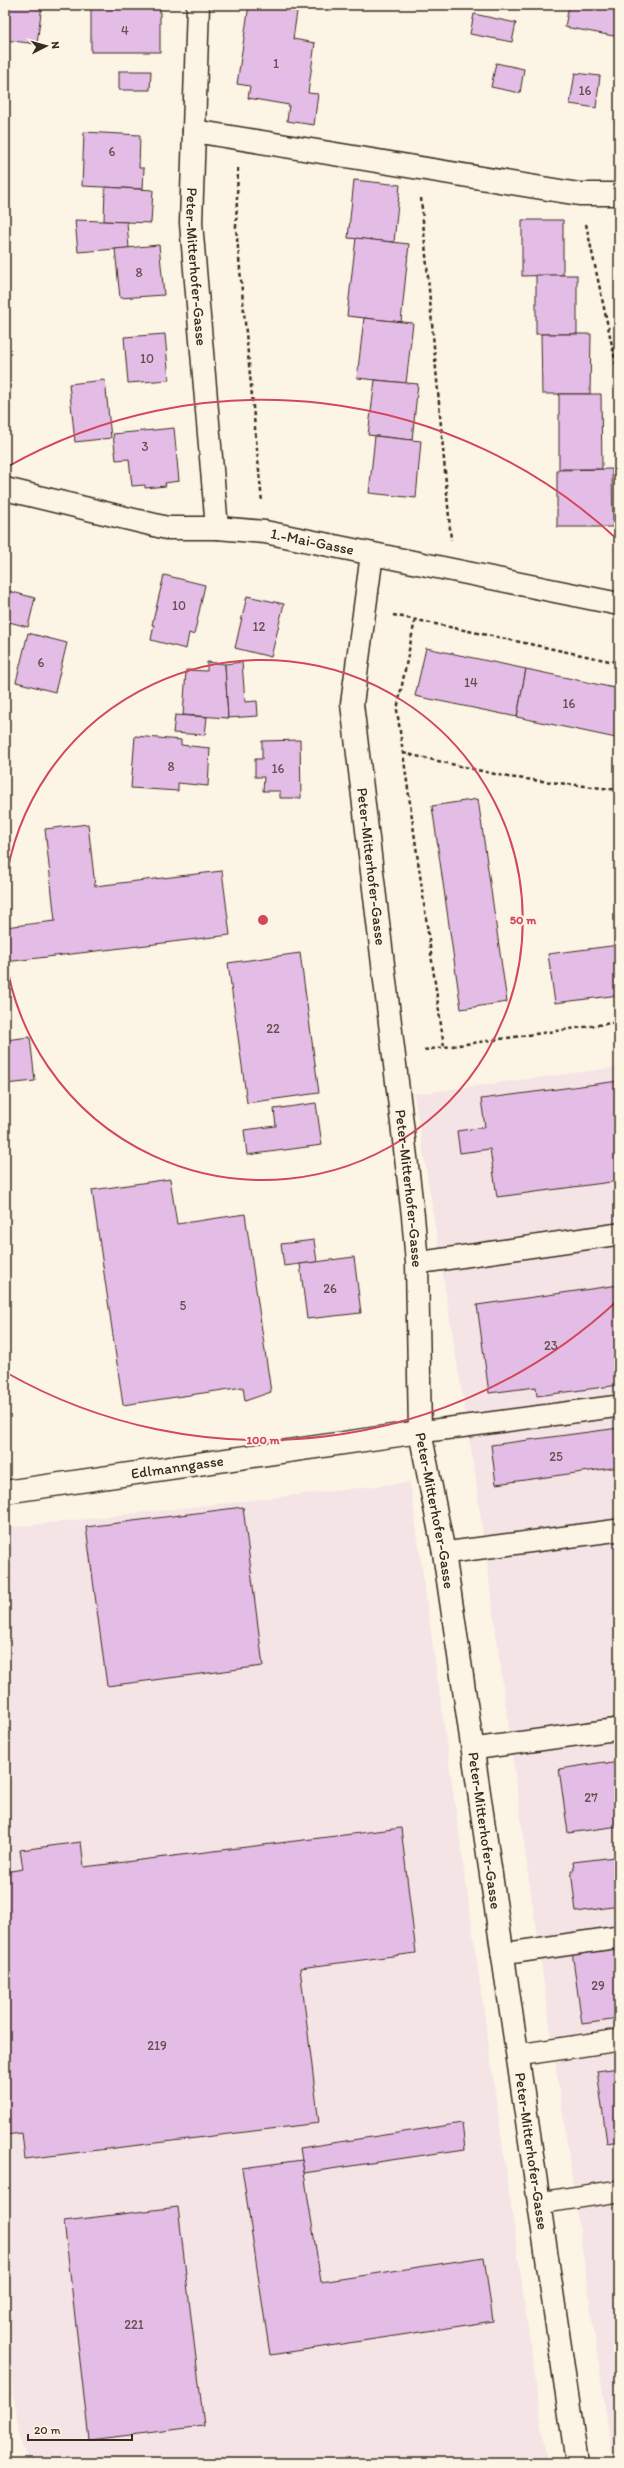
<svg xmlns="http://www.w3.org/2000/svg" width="624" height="2468" viewBox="0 0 624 2468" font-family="Itim,sans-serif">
<rect width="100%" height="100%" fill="#fcf5e5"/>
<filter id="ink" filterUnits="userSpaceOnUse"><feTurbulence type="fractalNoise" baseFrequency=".025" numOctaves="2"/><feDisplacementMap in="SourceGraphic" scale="8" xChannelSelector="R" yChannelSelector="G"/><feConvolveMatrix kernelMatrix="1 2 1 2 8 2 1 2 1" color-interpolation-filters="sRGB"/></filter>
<g filter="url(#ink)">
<g fill="#f5e4e5">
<path d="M 619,1067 L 619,2463 L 613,2463 L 529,1880 L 475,1475 L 414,1094 Z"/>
<path d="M 410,1482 L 547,2463 L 30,2463 L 20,2444 L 5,2327 L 5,1528 Z"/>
</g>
<g fill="#e4bde6" stroke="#3b2a1e">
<path d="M 5,5 L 42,5 L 37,44 L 5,40 Z"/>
<path d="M 249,5 L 298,5 L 293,39 L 315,43 L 308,93 L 318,94 L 314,125 L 287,121 L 289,105 L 248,98 L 250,86 L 237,84 Z"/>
<path d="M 569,5 L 619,5 L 619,37 L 565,27 Z"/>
<rect x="91" y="8" width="69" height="44"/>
<path d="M 474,14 L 516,23 L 512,42 L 470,34 Z"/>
<path d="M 496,63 L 524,69 L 520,93 L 491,87 Z"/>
<path d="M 119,71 L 151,71 L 150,90 L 119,90 Z"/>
<path d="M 575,73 L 600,76 L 596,108 L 570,104 Z"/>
<path d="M 84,132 L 140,135 L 139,168 L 144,168 L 143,189 L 82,186 Z"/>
<path d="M 354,180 L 400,185 L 394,242 L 348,238 Z"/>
<path d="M 105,187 L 153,190 L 151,223 L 104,221 Z"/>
<path d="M 75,220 L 127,222 L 129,248 L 78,252 Z"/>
<path d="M 522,220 L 563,220 L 563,275 L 522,276 Z"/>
<path d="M 356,238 L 409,244 L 401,322 L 347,316 Z"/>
<path d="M 159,245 L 164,295 L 120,298 L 115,249 Z"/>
<rect x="536" y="275" width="41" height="59"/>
<path d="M 364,318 L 413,323 L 406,383 L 357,378 Z"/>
<path d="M 165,334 L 169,380 L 128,383 L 124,337 Z"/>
<path d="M 541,334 L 591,334 L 590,394 L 542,394 Z"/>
<path d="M 105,380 L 111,438 L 75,442 L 69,384 Z"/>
<path d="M 375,380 L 418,384 L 412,440 L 368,435 Z"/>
<path d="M 559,394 L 601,394 L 602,469 L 559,469 Z"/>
<path d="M 174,428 L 179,481 L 165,483 L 166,486 L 145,488 L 145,485 L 132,486 L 129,459 L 116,460 L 113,434 Z"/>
<path d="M 375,436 L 421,441 L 416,498 L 369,493 Z"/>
<path d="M 612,469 L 613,527 L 557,527 L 557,470 Z"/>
<path d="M 5,535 L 10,536 L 5,556 Z"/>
<path d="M 164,575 L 205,585 L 194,635 L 189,633 L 186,649 L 151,640 L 154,625 L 152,625 Z"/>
<path d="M 5,590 L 35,598 L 28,627 L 5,621 Z"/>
<path d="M 247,596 L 284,604 L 271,657 L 235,648 Z"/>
<path d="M 28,633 L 67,643 L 55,692 L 16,682 Z"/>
<path d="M 426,648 L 526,669 L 517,717 L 415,696 Z"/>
<path d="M 207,662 L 225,664 L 228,718 L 183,715 L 186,670 L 207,671 Z"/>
<path d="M 242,662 L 245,702 L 257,701 L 258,716 L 228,718 L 225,664 Z"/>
<path d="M 526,669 L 619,689 L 619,724 L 616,738 L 517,717 Z"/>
<path d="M 175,715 L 207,717 L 205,735 L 173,733 Z"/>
<path d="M 135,736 L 181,740 L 181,745 L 210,748 L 208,786 L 178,783 L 178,791 L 131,788 Z"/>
<path d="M 300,740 L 301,798 L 280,798 L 280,791 L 263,791 L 264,777 L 255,777 L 255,759 L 262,759 L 262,741 Z"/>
<path d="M 478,799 L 507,1002 L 461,1009 L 432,806 Z"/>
<path d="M 88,824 L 95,886 L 222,871 L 230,935 L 5,962 L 5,927 L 55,921 L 45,829 Z"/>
<path d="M 619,945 L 619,995 L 555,1003 L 548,954 Z"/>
<path d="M 300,953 L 319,1093 L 247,1103 L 228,963 Z"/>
<path d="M 30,1037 L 35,1081 L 5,1084 L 5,1040 Z"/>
<path d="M 619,1081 L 619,1181 L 497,1197 L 490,1149 L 460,1153 L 457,1131 L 485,1127 L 481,1099 Z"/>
<path d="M 316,1103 L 322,1145 L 247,1155 L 244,1130 L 276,1126 L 274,1109 Z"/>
<path d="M 170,1179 L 177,1224 L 245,1214 L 271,1392 L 245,1401 L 243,1387 L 123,1405 L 92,1190 Z"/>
<path d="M 314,1240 L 317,1262 L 284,1266 L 281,1244 Z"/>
<path d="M 354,1257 L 361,1313 L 307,1319 L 300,1264 Z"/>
<path d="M 619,1285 L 619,1385 L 537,1396 L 536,1387 L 489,1393 L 477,1305 Z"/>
<path d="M 619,1428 L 619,1467 L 496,1484 L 491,1445 Z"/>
<path d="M 243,1507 L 263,1666 L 107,1686 L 86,1527 Z"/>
<path d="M 605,1762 L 606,1764 L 619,1762 L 619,1826 L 568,1833 L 559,1769 Z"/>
<path d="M 401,1828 L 416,1953 L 300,1968 L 319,2123 L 25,2159 L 22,2133 L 5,2135 L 5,1872 L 23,1869 L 20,1850 L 81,1842 L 84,1867 Z"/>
<path d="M 615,1857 L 616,1865 L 619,1865 L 619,1906 L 576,1912 L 571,1870 L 574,1870 L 573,1862 Z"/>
<path d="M 619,1945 L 619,2019 L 582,2024 L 572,1951 Z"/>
<path d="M 619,2068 L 619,2141 L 607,2143 L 597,2071 Z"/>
<path d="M 462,2123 L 465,2149 L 304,2173 L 300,2148 Z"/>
<path d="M 302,2160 L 321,2282 L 484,2257 L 493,2321 L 270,2355 L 242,2168 Z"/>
<path d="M 178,2207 L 204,2426 L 89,2440 L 64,2221 Z"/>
</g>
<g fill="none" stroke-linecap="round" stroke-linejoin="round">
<g stroke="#3b2a1e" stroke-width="24">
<g id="lane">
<path d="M 417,1263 L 619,1234"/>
<path d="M 420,1432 L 619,1406"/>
<path d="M 444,1553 L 619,1530"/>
<path d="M 473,1749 L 619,1729"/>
<path d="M 502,1954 L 619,1937"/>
<path d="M 518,2055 L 619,2040"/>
<path d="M 539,2203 L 619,2191"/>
</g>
</g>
<g stroke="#3b2a1e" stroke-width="25">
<g id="street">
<path id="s1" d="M 198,5 L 191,223 L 217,528"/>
<path d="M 194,131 L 579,194 L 619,194"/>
<path id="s2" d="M 5,489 L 167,528 L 217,528 L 265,532 L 619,604"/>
<path id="s3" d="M 372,554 L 352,704 L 413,1216 L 417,1263 L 420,1432 L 444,1553 L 577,2463"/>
<path id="s4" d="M 5,1492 L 420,1432"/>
</g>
</g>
<g stroke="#3b2a1e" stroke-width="2.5" stroke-dasharray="4 3" stroke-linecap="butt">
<path d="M 238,168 L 236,227 L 262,502"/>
<path d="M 421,198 L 451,540"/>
<path d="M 586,224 L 619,378"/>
<path d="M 393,615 L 619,663"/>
<path d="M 415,620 L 397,710 L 444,1047"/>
<path d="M 403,753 L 508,777 L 619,790"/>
<path d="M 424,1050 L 619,1022"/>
</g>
<use href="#lane" stroke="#fcf5e5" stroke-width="21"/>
<use href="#street" stroke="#fcf5e5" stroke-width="22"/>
</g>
</g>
<g fill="none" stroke="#d1495b" stroke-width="2">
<path d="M5 886A260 260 0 1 1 5 954"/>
<path d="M618 1300A520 520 0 0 1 7 1373M7 467A520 520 0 0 1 618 540"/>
</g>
<g text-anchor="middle" stroke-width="4" stroke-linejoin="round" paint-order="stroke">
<g font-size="13" fill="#654f50">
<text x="125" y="35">4</text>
<text x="276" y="68">1</text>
<text x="585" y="95">16</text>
<text x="112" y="156">6</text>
<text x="139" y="277">8</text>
<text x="147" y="363">10</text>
<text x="145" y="451">3</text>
<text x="179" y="610">10</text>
<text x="259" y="631">12</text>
<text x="41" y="667">6</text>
<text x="471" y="687">14</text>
<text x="569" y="708">16</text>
<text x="171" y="771">8</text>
<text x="278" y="773">16</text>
<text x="273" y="1033">22</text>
<text x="330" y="1293">26</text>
<text x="183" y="1310">5</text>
<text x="551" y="1350">23</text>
<text x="556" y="1461">25</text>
<text x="591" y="1802">27</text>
<text x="598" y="1990">29</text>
<text x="157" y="2050">219</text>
<text x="134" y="2329">221</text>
</g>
<g font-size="15" fill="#3b2a1e" stroke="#fcf5e5">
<text dy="5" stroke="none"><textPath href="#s1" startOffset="262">Peter-Mitterhofer-Gasse</textPath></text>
<text dy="5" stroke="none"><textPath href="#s2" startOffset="313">1.-Mai-Gasse</textPath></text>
<text dy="5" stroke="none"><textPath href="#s3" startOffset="315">Peter-Mitterhofer-Gasse</textPath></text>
<text dy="5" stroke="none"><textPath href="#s3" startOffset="639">Peter-Mitterhofer-Gasse</textPath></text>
<text dy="5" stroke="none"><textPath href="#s4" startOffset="174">Edlmanngasse</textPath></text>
<text dy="5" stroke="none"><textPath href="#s3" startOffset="963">Peter-Mitterhofer-Gasse</textPath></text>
<text dy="5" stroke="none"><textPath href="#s3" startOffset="1287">Peter-Mitterhofer-Gasse</textPath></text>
<text dy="5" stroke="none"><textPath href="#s3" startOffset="1611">Peter-Mitterhofer-Gasse</textPath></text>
</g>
</g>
<circle cx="263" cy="920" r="6" fill="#d1495b" stroke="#fcf5e5" stroke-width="2"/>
<g font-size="12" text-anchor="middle" font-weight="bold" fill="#d1495b" stroke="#fcf5e5" stroke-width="4" stroke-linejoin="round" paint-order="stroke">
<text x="523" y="924">50 m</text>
<text x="263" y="1444">100 m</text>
</g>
<rect width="624" height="2468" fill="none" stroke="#fcf5e5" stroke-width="20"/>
<rect x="10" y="10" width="604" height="2448" fill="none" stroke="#3b2a1e" stroke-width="1.5" filter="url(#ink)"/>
<g transform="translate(46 46) rotate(84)" stroke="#fcf5e5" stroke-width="3" paint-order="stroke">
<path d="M0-3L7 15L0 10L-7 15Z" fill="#3b2a1e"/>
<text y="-6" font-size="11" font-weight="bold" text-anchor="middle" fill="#3b2a1e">N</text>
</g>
<path d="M28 2434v6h104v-6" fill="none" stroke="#3b2a1e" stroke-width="2"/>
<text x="34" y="2434" font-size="12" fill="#3b2a1e" stroke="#fcf5e5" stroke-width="3" paint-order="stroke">20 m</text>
</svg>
